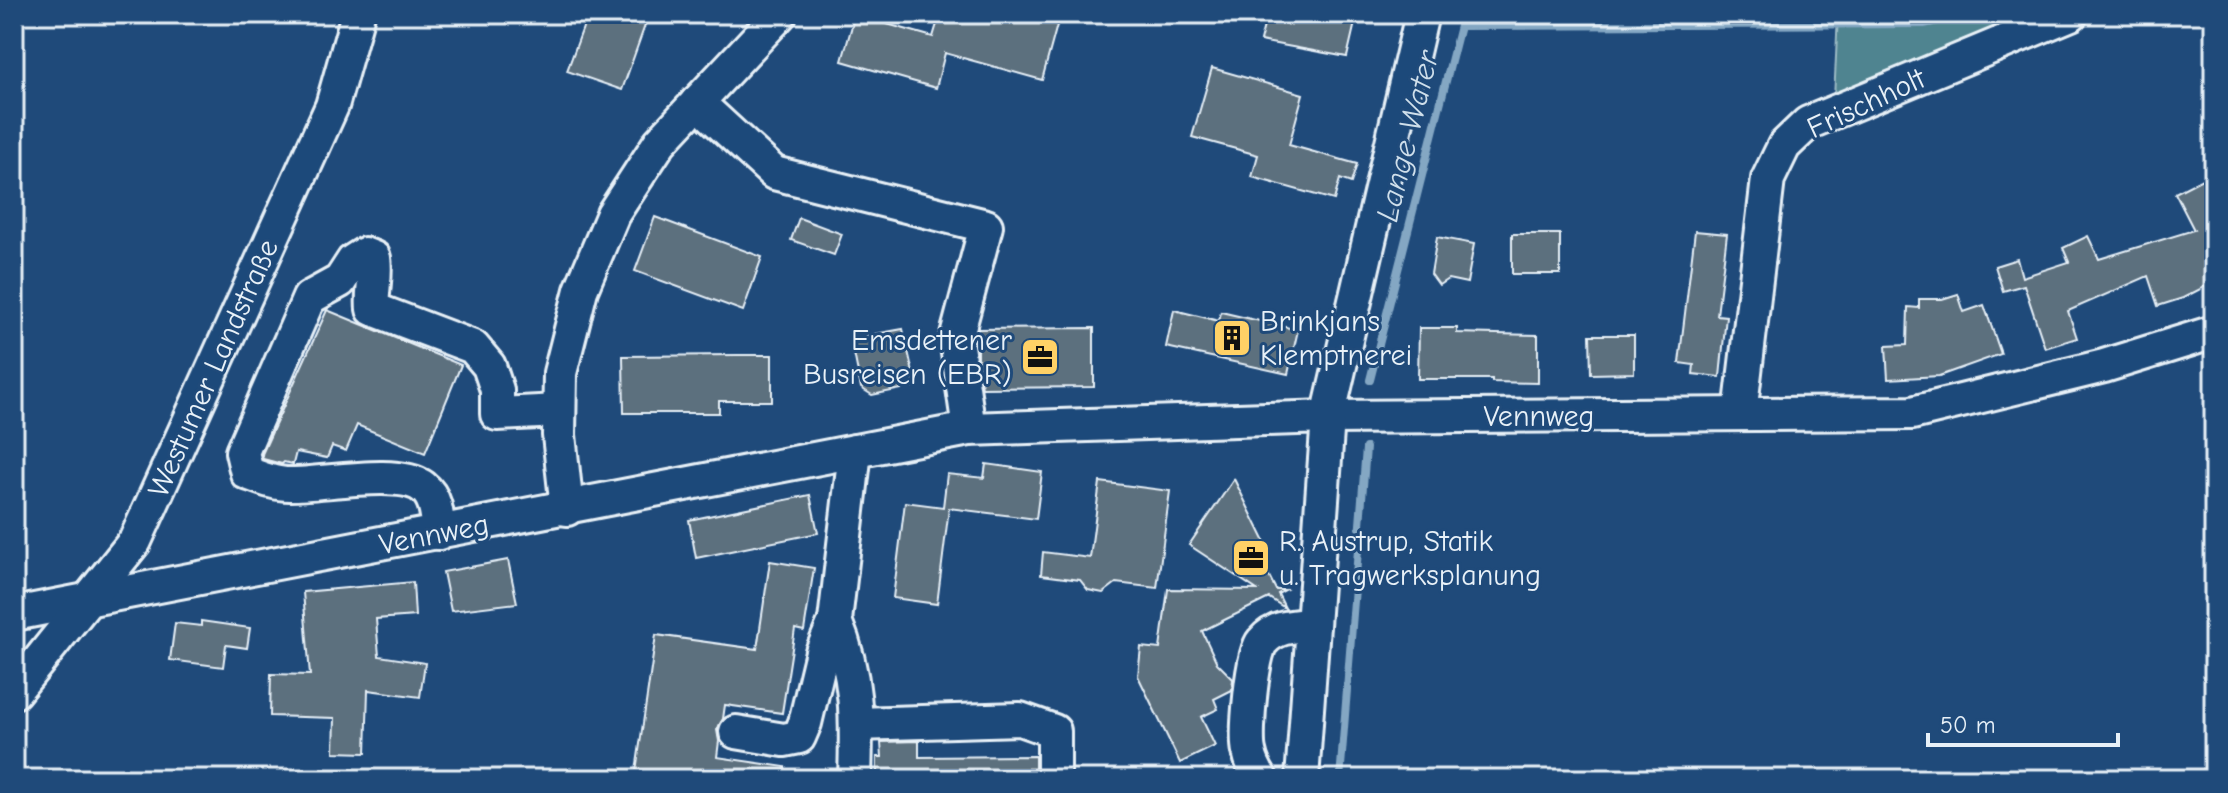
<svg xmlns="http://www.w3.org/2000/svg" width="2228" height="793" viewBox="0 0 2228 793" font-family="'Comic Neue',sans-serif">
<rect width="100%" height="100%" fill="#1f4a7a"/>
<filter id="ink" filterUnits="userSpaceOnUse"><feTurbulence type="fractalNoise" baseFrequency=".0125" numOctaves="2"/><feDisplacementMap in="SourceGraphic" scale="16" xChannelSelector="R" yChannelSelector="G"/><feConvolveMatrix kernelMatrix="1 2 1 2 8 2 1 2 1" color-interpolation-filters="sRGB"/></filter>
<g filter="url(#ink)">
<path fill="#508490" stroke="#9cbac4" stroke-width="2" d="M 1838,14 L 2041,14 L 1834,99 Z"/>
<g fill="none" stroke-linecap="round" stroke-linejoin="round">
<g stroke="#84a7c3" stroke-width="8">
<path d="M 1370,380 L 1460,26 L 1924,24 L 1970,14"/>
<path d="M 1340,779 L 1366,448"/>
</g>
</g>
<g fill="#5c6f7e" stroke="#e8f1f8" stroke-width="2">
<path d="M 588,14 L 649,14 L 622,90 L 567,71 Z"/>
<path d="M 940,14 L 1060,14 L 1042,80 L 945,53 L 936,88 L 842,61 L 855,15 L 933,37 Z"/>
<path d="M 1267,14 L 1357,14 L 1347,57 L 1260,41 Z"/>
<path d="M 1212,68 L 1303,94 L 1289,145 L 1357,164 L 1351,183 L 1340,179 L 1334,200 L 1252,177 L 1258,155 L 1192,137 Z"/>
<path d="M 2206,177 L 2214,192 L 2214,282 L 2183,298 L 2158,306 L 2148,276 L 2068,311 L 2077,338 L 2045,348 L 2024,285 L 2003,291 L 1995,266 L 2017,259 L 2022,277 L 2069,262 L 2063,248 L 2088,236 L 2099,259 L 2194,230 L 2175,193 Z"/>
<path d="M 655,217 L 762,257 L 743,311 L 635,271 Z"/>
<path d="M 799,218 L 842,234 L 834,255 L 791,240 Z"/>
<path d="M 1695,231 L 1727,234 L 1717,315 L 1726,316 L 1720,377 L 1693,374 L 1694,365 L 1679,363 Z"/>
<rect x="1512" y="234" width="48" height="40"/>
<path d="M 1437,237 L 1474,244 L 1467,283 L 1448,279 L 1439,285 L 1431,274 Z"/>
<path d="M 1958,294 L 1964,312 L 1984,305 L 2001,354 L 1939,376 L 1888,379 L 1886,346 L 1907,345 L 1908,307 L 1919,308 L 1919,299 L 1942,299 Z"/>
<path d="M 327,310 L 461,365 L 425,453 L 357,425 L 346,451 L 332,446 L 327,458 L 296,452 L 293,464 L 284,462 L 282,464 L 263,459 L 262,454 Z"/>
<path d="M 1174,310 L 1219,321 L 1221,312 L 1298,330 L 1288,374 L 1166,347 Z"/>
<path d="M 1094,328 L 1094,387 L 982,388 L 978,358 L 978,329 Z"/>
<path d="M 1419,328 L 1457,328 L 1457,333 L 1538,335 L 1538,383 L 1492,382 L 1492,379 L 1418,379 Z"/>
<path d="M 903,329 L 916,386 L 872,395 L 861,388 L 852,343 L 865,340 L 864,336 Z"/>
<path d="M 1590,335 L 1634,335 L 1634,373 L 1591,374 Z"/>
<path d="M 737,355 L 772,355 L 772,401 L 719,401 L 719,413 L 624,413 L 623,356 Z"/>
<path d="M 986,464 L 1042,472 L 1036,519 L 949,508 L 937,604 L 893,598 L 905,502 L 943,507 L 947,474 L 984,478 Z"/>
<path d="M 1234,479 L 1269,550 L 1260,555 L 1265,563 L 1263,564 L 1276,590 L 1285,590 L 1278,594 L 1285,608 L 1269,598 L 1202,631 L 1217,663 L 1233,679 L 1232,690 L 1214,699 L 1218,709 L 1201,717 L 1215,746 L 1180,763 L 1138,676 L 1141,647 L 1160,649 L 1168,589 L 1257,590 L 1189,545 Z"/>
<path d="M 1100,482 L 1170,491 L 1157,588 L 1116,583 L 1103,593 L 1088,590 L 1080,580 L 1041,575 L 1043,552 L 1090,558 Z"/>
<path d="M 810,495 L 818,533 L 696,558 L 689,520 Z"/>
<path d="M 508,560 L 517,603 L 451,611 L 443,572 Z"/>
<path d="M 770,561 L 814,568 L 804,631 L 795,629 L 782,713 L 725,705 L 723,719 L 717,730 L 719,741 L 717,757 L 785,767 L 785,779 L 689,779 L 636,771 L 656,635 L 757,649 Z"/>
<path d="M 413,582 L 415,616 L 376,619 L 379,656 L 425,663 L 420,697 L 368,690 L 366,753 L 334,752 L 335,718 L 270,716 L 271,674 L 310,675 L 303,592 Z"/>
<path d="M 201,621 L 250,628 L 247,648 L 226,645 L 223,667 L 170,660 L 175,623 L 201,626 Z"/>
<path d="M 919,741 L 919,757 L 1035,756 L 1035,779 L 877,779 L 877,757 L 882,757 L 881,742 Z"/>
</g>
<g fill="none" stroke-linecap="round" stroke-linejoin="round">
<g stroke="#e8f1f8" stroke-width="38">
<g id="minor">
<path d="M 697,102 L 774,173 L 986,226 L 956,339 L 969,429"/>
<path d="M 1740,414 L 1768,179 L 1784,146 L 1808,123 L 2071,14"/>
<path d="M 567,509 L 559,435 L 560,373 L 581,290 L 613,214 L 660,142 L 780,14"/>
<path d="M 439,533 C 437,517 437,498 423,487 C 399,468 320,485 289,484 C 275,484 261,478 247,473 L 242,452 L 309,298 L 340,281 L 353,261 L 364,254 L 374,258 C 377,277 371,291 373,309 L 473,347 L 489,366 L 497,390 L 497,414 L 559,411"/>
<path d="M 14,614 L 969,429 L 1328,417 L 1912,413 L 2104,366 L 2214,332"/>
<path d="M 835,621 C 858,676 857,720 855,779"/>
<path d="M 14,692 L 135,541 L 332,106 L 358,14"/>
<path d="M 857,724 L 1020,719 L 1054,731 L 1054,779"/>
<path d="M 736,732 L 784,740 L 799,737 L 805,723 L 822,652 L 835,621 L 855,451"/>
<path d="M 1261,779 C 1255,770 1251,762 1249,751 C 1245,735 1252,653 1262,642 C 1275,626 1294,626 1313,625"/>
<path d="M 1302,779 L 1328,417 L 1422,14"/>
</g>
</g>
<use href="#minor" stroke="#1f4a7a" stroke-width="32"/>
</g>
</g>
<defs>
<g id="building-square" transform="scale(2)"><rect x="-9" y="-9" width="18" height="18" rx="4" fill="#ffd166" stroke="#1f4a7a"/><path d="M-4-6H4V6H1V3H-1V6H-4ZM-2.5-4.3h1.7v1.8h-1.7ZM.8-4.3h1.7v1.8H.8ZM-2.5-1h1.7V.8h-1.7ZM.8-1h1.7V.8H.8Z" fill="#111"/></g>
<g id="office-square" transform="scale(2)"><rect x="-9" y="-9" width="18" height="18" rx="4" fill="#ffd166" stroke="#1f4a7a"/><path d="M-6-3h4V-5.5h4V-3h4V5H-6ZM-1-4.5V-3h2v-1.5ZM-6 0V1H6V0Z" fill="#111"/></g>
</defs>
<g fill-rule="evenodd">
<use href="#building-square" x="1232" y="338"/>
<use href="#office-square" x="1040" y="357"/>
<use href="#office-square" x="1251" y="558"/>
</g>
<g text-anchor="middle" stroke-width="6" stroke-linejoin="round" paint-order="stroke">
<g font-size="30" fill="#e8f1f8" stroke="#1f4a7a">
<text transform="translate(1866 103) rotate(-25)" y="10">Frischholt</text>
<text transform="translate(213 368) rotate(-66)" y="10">Westumer Landstraße</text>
<text x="1539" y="426">Vennweg</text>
<text transform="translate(434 534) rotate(-11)" y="10">Vennweg</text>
</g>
<g font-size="30" fill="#e8f1f8" stroke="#1f4a7a" text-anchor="start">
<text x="1260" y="331">Brinkjans<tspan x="1260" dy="34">Klemptnerei</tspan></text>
<text x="1012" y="350" text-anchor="end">Emsdettener<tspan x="1012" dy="34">Busreisen (EBR)</tspan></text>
<text x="1279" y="551">R. Austrup, Statik<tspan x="1279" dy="34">u. Tragwerksplanung</tspan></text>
</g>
<g font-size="32" font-style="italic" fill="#cfdfeb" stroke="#1f4a7a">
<text transform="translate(1407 136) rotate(-76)" y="11">Lange Water</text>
</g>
</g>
<rect width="2228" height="793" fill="none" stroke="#1f4a7a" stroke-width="48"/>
<rect x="24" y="24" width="2180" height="745" fill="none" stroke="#e8f1f8" stroke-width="3" filter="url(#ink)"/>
<path d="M1928 733v12h190v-12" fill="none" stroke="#e8f1f8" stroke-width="4"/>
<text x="1940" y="733" font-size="24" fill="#e8f1f8" stroke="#1f4a7a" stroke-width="6" paint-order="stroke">50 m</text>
</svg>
